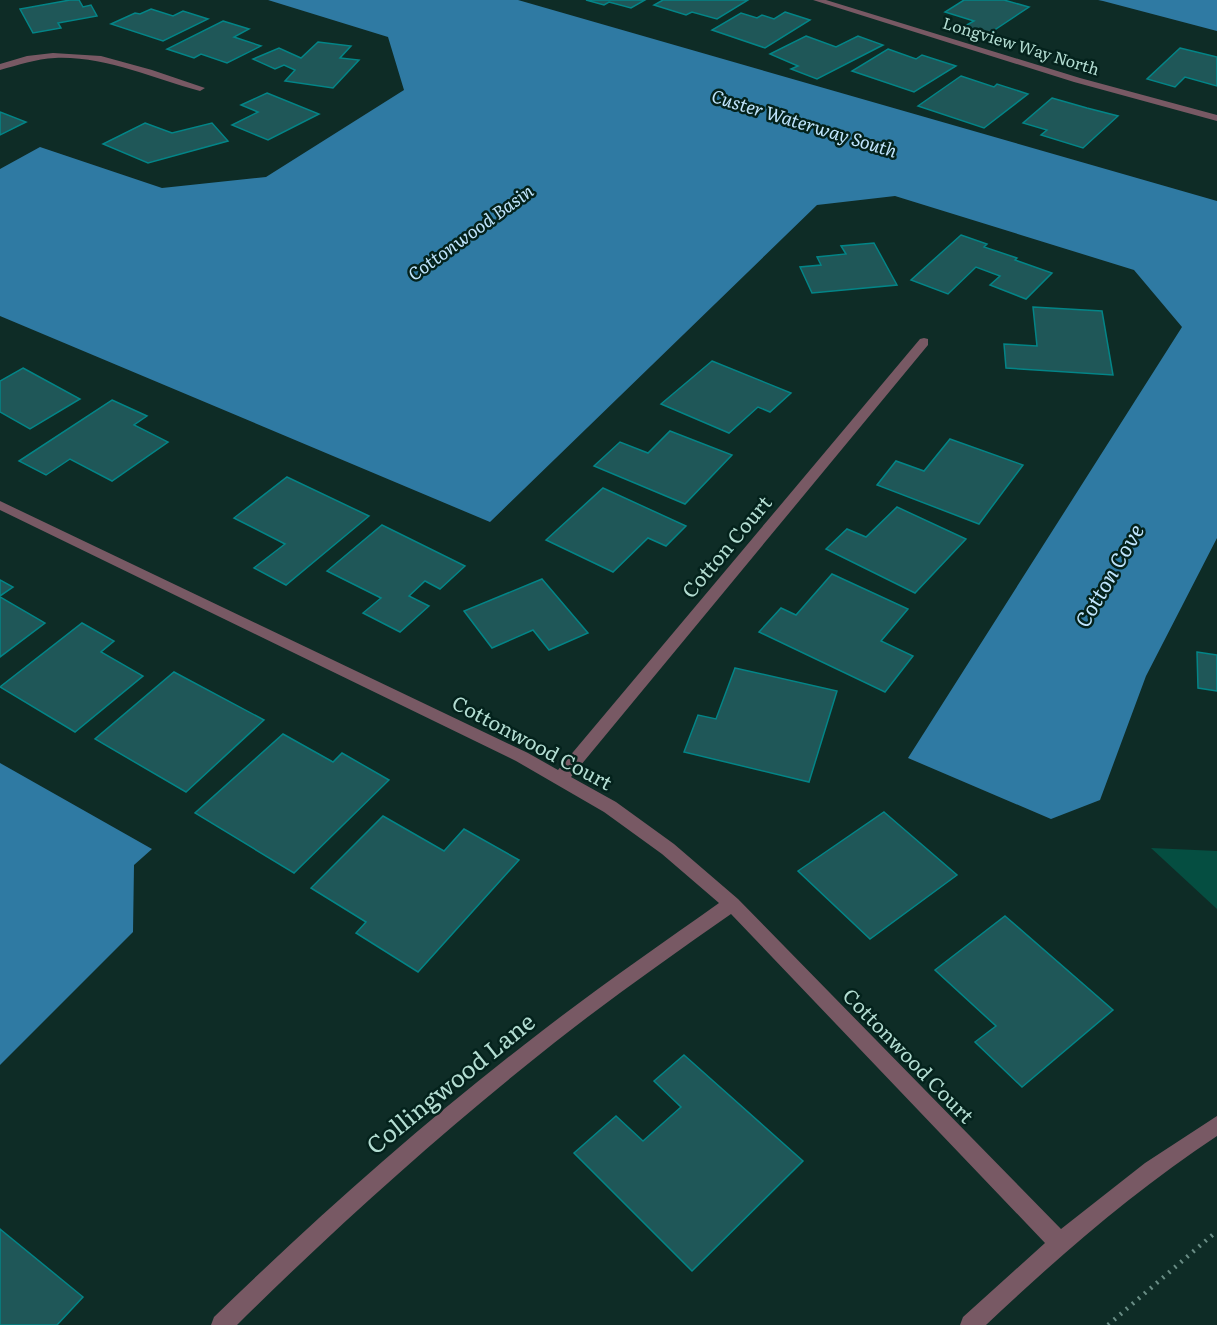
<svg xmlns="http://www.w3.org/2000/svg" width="1217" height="1325" viewBox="0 0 1217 1325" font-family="Literata,serif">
<rect width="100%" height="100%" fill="#0e2c26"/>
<path fill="#054e41" d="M 1151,848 L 1217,851 L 1217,909 Z"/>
<g fill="#2f7aa3">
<path d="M 268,0 L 518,0 L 1217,201 L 1217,538 L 1146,676 L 1100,800 L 1051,819 L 908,758 L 1182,327 L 1134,270 L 895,196 L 817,205 L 490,522 L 0,316 L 0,169 L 40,147 L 162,188 L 266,177 L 404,90 L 388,37 Z"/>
<path d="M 1098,0 L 1217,0 L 1217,31 L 1103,1 Z"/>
<path d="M 0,763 L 152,849 L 134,865 L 133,932 L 0,1065 Z"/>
</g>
<g fill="#1f5758" stroke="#038587" stroke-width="1.5">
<path d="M 70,0 L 79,0 L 83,7 L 91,5 L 97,16 L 58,23 L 61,28 L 33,33 L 20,9 Z"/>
<path d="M 586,0 L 645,0 L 631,8 L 609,2 L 604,5 Z"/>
<path d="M 663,0 L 748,0 L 717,19 L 692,12 L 686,15 L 654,5 Z"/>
<path d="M 964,0 L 1004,0 L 1029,7 L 987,35 L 963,27 L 974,21 L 945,12 Z"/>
<path d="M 151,9 L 173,16 L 183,11 L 208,19 L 163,41 L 111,24 L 135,13 L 140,14 Z"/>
<path d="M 785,12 L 810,20 L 765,48 L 712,30 L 741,13 L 757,18 L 762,15 L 774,19 Z"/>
<path d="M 223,21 L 249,29 L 234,37 L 261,46 L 227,63 L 201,54 L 194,58 L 167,49 Z"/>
<path d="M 806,36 L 836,47 L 858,36 L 883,45 L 817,79 L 791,69 L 798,66 L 770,54 Z"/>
<path d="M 318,42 L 351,46 L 340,58 L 359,60 L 333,88 L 285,81 L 295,70 L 284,65 L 275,69 L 253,59 L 279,48 L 301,58 Z"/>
<path d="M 1180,48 L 1217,57 L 1217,86 L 1185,77 L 1175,87 L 1147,79 Z"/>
<path d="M 888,49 L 916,59 L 922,55 L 956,66 L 914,92 L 852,71 Z"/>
<path d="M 961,76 L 994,87 L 997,84 L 1028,94 L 984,128 L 918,106 Z"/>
<path d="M 267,93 L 319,114 L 268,140 L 232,125 L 258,112 L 241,105 Z"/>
<path d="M 1052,98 L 1087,108 L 1118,116 L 1083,148 L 1041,135 L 1047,130 L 1023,123 Z"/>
<path d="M 0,112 L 26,122 L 0,135 Z"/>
<path d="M 145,123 L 172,133 L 212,123 L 228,141 L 148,163 L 103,144 Z"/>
<path d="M 961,235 L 987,244 L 984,247 L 1017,258 L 1015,260 L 1052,273 L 1026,299 L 990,285 L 1000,276 L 976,267 L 948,294 L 911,280 Z"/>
<path d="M 874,243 L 897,285 L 812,293 L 800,267 L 821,265 L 817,257 L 846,254 L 841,246 Z"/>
<path d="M 1033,307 L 1102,311 L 1113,375 L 1006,368 L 1004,344 L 1037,346 Z"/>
<path d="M 712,361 L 791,393 L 770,412 L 758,407 L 729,433 L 661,404 Z"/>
<path d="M 23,368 L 80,399 L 30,429 L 0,412 L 0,381 Z"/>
<path d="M 112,400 L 147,416 L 134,425 L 168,442 L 112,481 L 70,459 L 46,475 L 19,461 Z"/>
<path d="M 670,431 L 732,455 L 685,504 L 594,466 L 620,442 L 648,453 Z"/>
<path d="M 950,439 L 1023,465 L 979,524 L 877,485 L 896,461 L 924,471 Z"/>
<path d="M 287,477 L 369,516 L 286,585 L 254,568 L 285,544 L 234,518 Z"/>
<path d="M 603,488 L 686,526 L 666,546 L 648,538 L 613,572 L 546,540 Z"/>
<path d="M 897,507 L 966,539 L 915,593 L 826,549 L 847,529 L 866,537 Z"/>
<path d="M 382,525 L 465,566 L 440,589 L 425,581 L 409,596 L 429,606 L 400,632 L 363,613 L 381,598 L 327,571 Z"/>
<path d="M 832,574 L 908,609 L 881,641 L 913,656 L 885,692 L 759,632 L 781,608 L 796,615 Z"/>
<path d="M 542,579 L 588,633 L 549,650 L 533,630 L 492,648 L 464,611 Z"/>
<path d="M 0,580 L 13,587 L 0,596 Z"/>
<path d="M 0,597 L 45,623 L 0,657 Z"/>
<path d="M 82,623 L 114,641 L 101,652 L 143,676 L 75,732 L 0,687 Z"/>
<path d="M 1197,652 L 1217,655 L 1217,691 L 1198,688 Z"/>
<path d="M 735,668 L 837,691 L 809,782 L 684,752 L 698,715 L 716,719 Z"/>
<path d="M 174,672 L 264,720 L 186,792 L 95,739 Z"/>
<path d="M 283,734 L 333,762 L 342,753 L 389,780 L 294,873 L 195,813 Z"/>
<path d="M 884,812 L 957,875 L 870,939 L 798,871 Z"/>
<path d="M 383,816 L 444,851 L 464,829 L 519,860 L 418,972 L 356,933 L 366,922 L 311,888 Z"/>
<path d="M 1005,916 L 1113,1010 L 1022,1087 L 975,1042 L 996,1026 L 935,970 Z"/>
<path d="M 684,1055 L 803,1161 L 692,1271 L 574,1153 L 616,1116 L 643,1141 L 681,1107 L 654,1081 Z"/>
<path d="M 0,1229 L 83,1297 L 57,1325 L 0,1325 Z"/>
</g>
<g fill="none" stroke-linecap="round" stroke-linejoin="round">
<path stroke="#698d85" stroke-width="4.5" stroke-dasharray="2 6" stroke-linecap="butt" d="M 1108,1325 L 1217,1231"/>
<g fill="#785964" fill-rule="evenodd">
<path d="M 813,0 L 826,0 L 1080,78 L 1217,115 L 1217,121 L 1074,82 Z"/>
<path d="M 53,53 L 101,56 L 152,70 L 205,88 L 200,91 C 151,78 106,56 55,58 C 36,59 18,65 0,70 L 0,64 L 27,56 Z"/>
<path d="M 924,338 L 928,339 L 928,345 L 571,777 L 616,802 L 674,844 L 738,899 L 1061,1229 L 1145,1163 L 1217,1116 L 1217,1136 C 1134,1191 1059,1256 986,1325 L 960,1325 L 963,1317 L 1045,1243 L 731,914 C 671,956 611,998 554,1043 C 443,1131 338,1225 237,1325 L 211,1325 L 214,1317 C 318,1216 427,1119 542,1031 C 600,986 660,945 719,903 L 662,854 L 604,812 L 516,761 L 0,510 L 0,501 L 528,753 L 558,770 L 920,339 Z"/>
</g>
</g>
<g text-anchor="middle" stroke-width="5" stroke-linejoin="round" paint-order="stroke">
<g font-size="16" fill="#b3ddd2" stroke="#04221c">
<text transform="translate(1021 46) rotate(17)" y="6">Longview Way North</text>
</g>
<g font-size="18" font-style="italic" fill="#c0e5fd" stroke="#04221c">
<text transform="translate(804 124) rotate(17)" y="6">Custer Waterway South</text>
<text transform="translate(471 233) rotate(-36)" y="6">Cottonwood Basin</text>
</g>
<g font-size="20" fill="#b3ddd2" stroke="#04221c">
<text transform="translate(727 547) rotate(-50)" y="7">Cotton Court</text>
<text transform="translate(532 743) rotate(28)" y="7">Cottonwood Court</text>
<text transform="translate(908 1056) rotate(46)" y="7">Cottonwood Court</text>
</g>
<g font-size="21" font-style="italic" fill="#c0e5fd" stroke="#04221c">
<text transform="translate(1110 576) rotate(-60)" y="7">Cotton Cove</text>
</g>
<g font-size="24" fill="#b3ddd2" stroke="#04221c">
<text transform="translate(451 1084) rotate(-39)" y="8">Collingwood Lane</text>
</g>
</g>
</svg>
